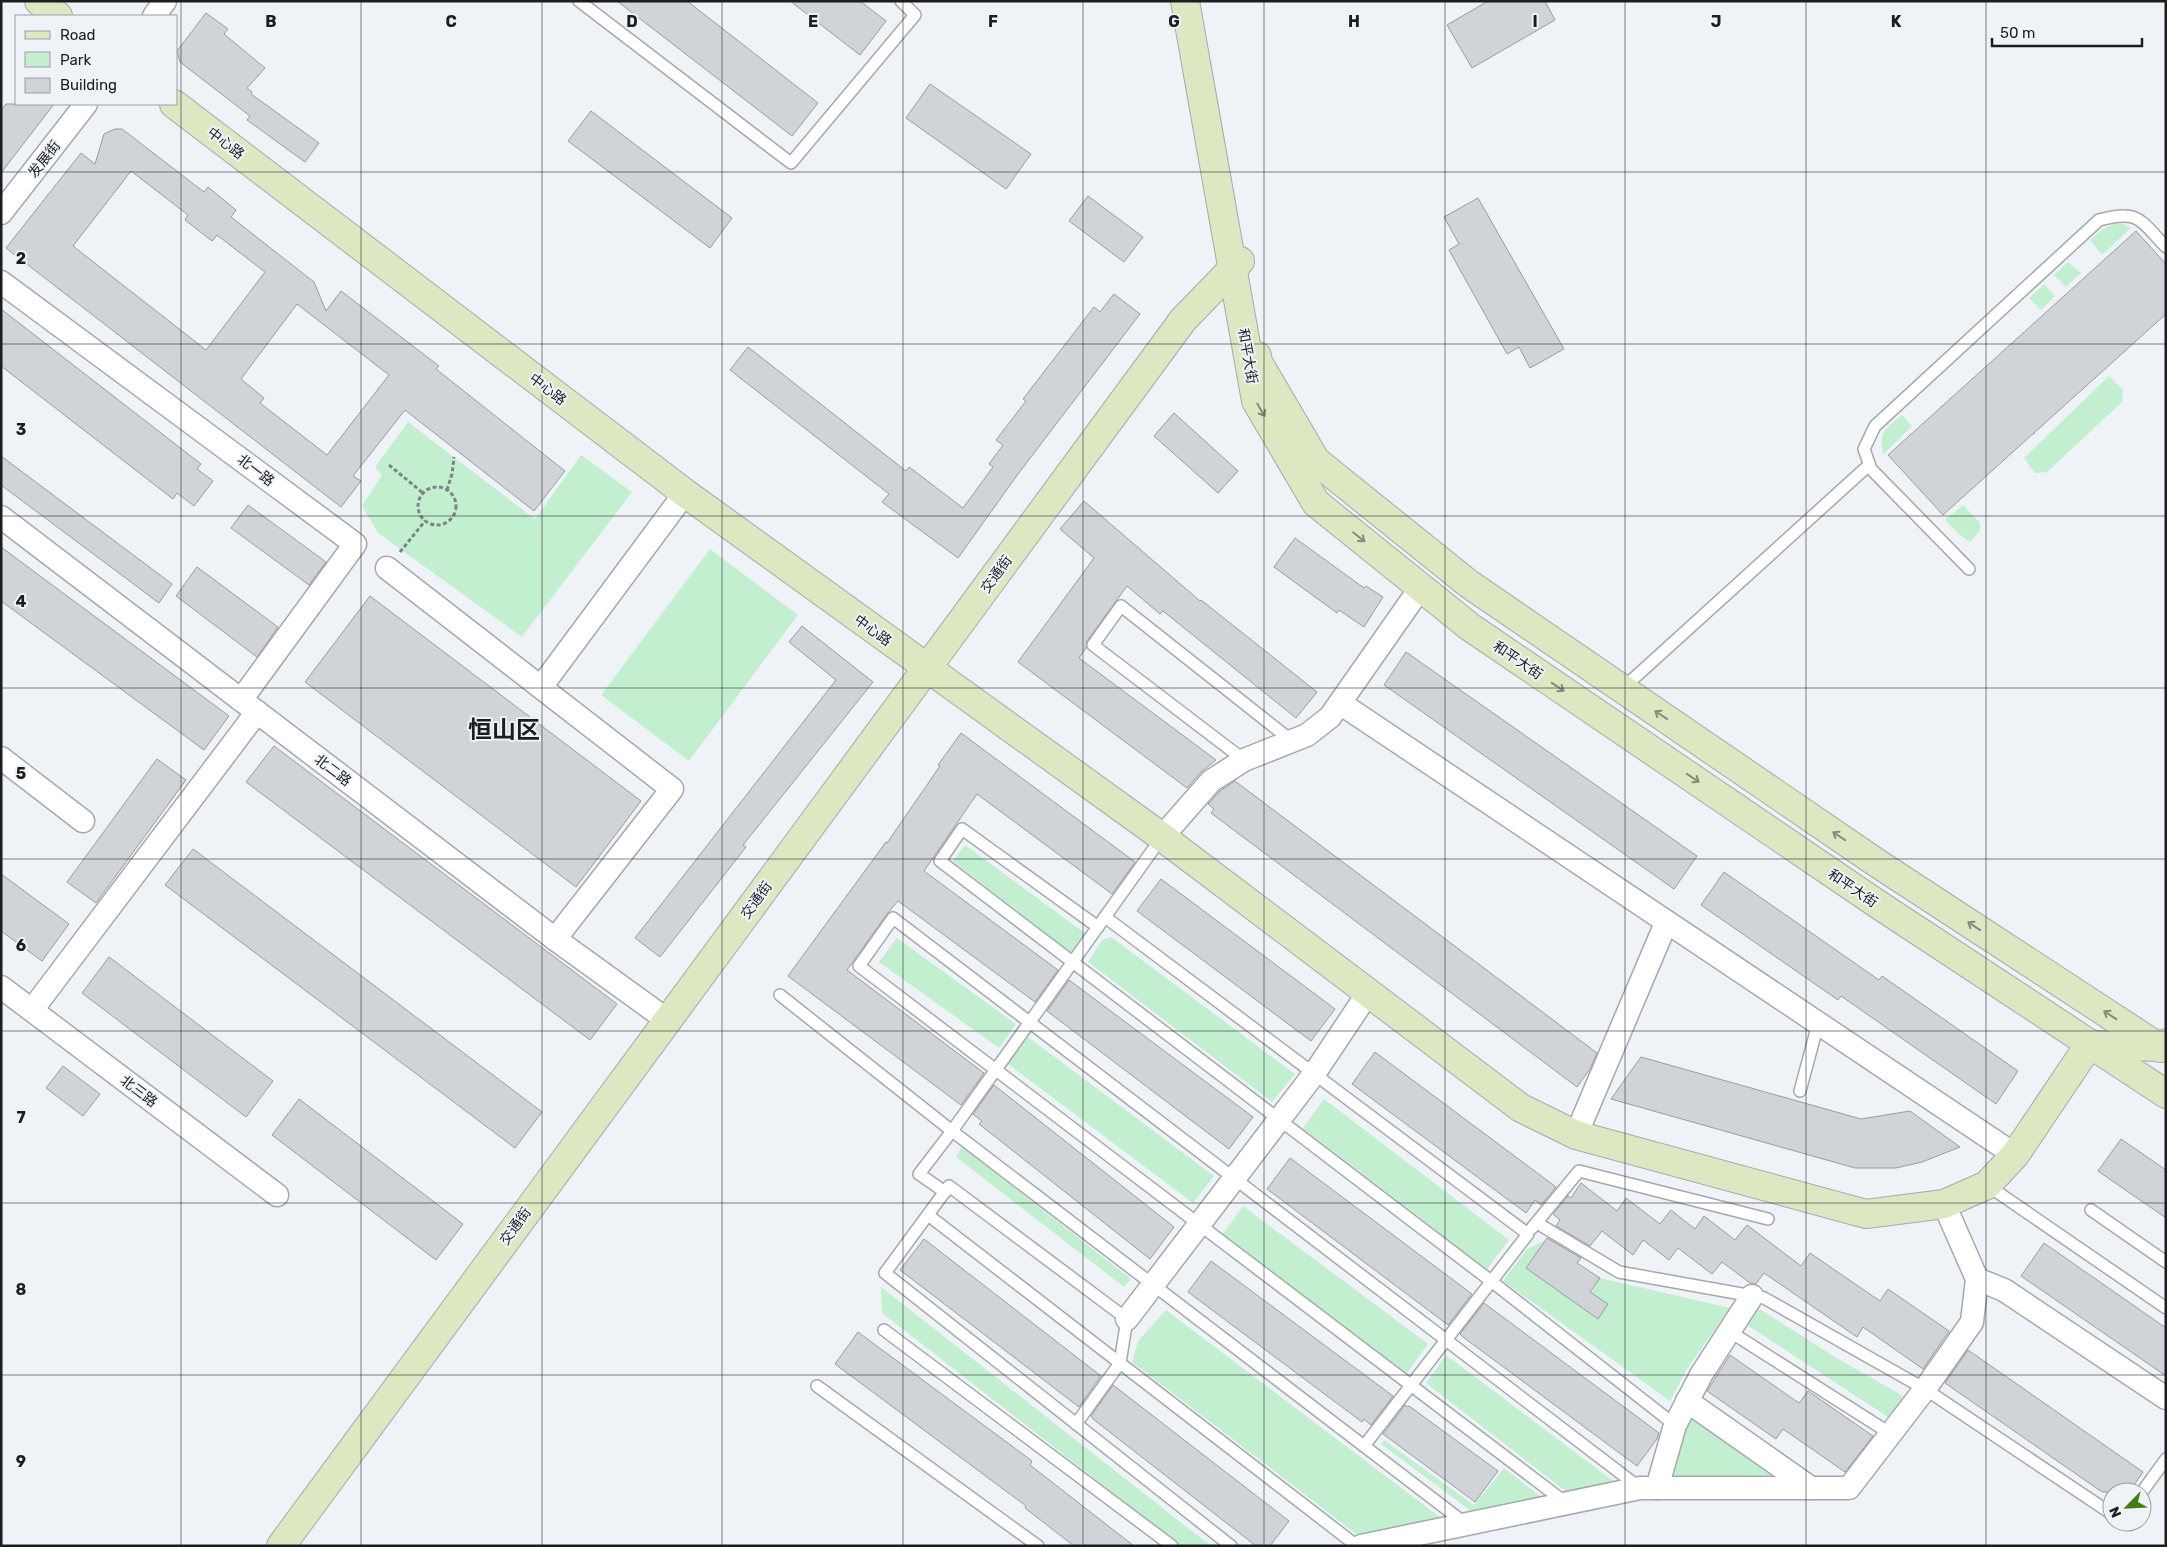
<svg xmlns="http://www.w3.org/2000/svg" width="2167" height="1547" viewBox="0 0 2167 1547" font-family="Rubik,'Noto Sans SC',sans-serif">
<rect width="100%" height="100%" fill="#eff3f8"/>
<g fill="#c3efd1">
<path d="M 2115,224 L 2123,224 L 2131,228 L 2102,255 L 2090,240 L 2103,229 Z"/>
<path d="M 2068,262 L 2081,273 L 2066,287 L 2054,275 Z"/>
<path d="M 2044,284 L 2055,296 L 2041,310 L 2029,298 Z"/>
<path d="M 2109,376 L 2123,390 L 2122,402 L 2047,472 L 2035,473 L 2024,458 Z"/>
<path d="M 1902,415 L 1912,426 L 1883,455 C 1879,431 1885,429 1902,415 Z"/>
<path d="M 408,422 L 535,519 L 581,455 L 632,492 L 522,637 L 378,533 L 362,506 L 382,475 L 375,467 Z"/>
<path d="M 1963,505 L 1980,523 L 1980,531 L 1970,542 L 1960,535 L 1945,520 Z"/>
<path d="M 710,549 L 798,615 L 689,761 L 601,695 Z"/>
<path d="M 965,845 L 1086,934 L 1072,954 L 953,861 Z"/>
<path d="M 1111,937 L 1295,1074 L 1272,1102 L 1088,962 L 1102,940 Z"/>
<path d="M 897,938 L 1016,1024 L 999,1048 L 879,962 Z"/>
<path d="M 1028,1037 L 1214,1176 L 1193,1203 L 1008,1064 Z"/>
<path d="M 1324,1099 L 1509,1240 L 1487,1269 L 1303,1128 Z"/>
<path d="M 962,1147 L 1131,1279 L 1124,1287 L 956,1157 Z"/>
<path d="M 1243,1206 L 1428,1344 L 1407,1373 L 1222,1235 Z"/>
<path d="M 1546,1240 L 1526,1268 L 1580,1306 L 1600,1278 L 1730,1308 L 1687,1369 L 1670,1401 L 1503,1281 L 1527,1249 Z"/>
<path d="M 881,1287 L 1211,1546 L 1181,1546 L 882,1313 Z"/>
<path d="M 1755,1306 L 1835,1357 L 1903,1396 L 1891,1419 L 1744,1323 Z"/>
<path d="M 1166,1310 L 1445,1521 L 1359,1536 L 1132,1362 L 1138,1341 Z"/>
<path d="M 1446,1355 L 1613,1481 L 1568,1493 L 1426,1383 Z"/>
<path d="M 1688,1416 L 1773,1475 L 1666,1479 Z"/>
<path d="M 1384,1440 L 1474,1505 L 1504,1468 L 1544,1499 L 1475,1514 L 1381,1444 Z"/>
</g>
<g fill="#d0d4d9" stroke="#989ca0" fill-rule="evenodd">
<path d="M 617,1 L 687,1 L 818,103 L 792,136 Z"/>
<path d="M 790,1 L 860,1 L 886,21 L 860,55 Z"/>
<path d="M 1488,1 L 1545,1 L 1555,20 L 1472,68 L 1447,25 Z"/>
<path d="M 206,13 L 228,29 L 224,34 L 265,68 L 247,88 L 252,92 L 251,94 L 319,143 L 305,162 L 247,120 L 250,116 L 180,62 L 177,51 Z"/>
<path d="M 930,84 L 1031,154 L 1006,189 L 906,118 Z"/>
<path d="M 6,104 L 54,104 L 1,173 L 1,110 Z"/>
<path d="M 591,111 L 732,218 L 710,248 L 568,141 Z"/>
<path d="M 115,129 L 122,129 L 204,192 L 208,187 L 236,210 L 231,217 L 314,282 L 326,311 L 341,291 L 439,366 L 436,369 L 565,471 L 534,511 L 405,410 L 353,476 L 361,481 L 341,507 L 6,248 L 81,153 L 95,164 L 104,134 ZM 131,171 L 188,215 L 185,220 L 212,241 L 217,235 L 265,272 L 206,350 L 73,246 ZM 297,304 L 389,375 L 327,455 L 260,403 L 264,398 L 241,379 Z"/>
<path d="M 1088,196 L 1143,237 L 1124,262 L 1069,221 Z"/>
<path d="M 1478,198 L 1564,349 L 1530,368 L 1519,347 L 1507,354 L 1449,250 L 1459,244 L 1444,217 Z"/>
<path d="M 2136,231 L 2166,264 L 2166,314 L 1943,515 L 1888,455 Z"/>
<path d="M 1114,294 L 1140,314 L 1018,474 L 958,558 L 882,502 L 889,494 L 730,370 L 748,347 L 906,471 L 909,467 L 963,508 L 993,467 L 989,464 L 1003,445 L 996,440 L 1026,401 L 1023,399 L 1094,307 L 1100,312 Z"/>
<path d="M 1,309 L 201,464 L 197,469 L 213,481 L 194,506 L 177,493 L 173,499 L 1,366 Z"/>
<path d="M 1174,413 L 1238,471 L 1218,493 L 1154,436 Z"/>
<path d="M 1,456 L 172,584 L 159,603 L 1,485 Z"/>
<path d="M 1084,501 L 1200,601 L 1201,600 L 1317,692 L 1296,718 L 1163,611 L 1160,614 L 1127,586 L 1087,641 L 1086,648 L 1079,658 L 1216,760 L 1201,772 L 1187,788 L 1018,662 L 1094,558 L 1060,529 Z"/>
<path d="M 248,505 L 326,562 L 309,585 L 231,528 Z"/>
<path d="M 1295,538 L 1364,588 L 1366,586 L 1383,597 L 1364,627 L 1339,610 L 1337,613 L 1274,567 Z"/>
<path d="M 1,547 L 229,716 L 204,750 L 1,601 Z"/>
<path d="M 197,567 L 278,627 L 257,657 L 176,596 Z"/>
<path d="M 370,596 L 641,801 L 576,887 L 305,682 Z"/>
<path d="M 802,626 L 873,682 L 743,845 L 746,847 L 660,957 L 635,938 L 836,680 L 789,642 Z"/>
<path d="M 1406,652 L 1697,856 L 1674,889 L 1384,685 Z"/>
<path d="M 961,733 L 1135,862 L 1112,894 L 977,794 L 924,871 L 1058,970 L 1035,1002 L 898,901 L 887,914 L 847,970 L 984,1073 L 961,1105 L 788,976 L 886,842 L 887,843 L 940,766 L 938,765 Z"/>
<path d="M 274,746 L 617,1004 L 590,1040 L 246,782 Z"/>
<path d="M 157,759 L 186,780 L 96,903 L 67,882 Z"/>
<path d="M 1235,781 L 1597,1053 L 1590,1069 L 1577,1087 L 1211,813 L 1214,809 L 1208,804 L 1220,791 Z"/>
<path d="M 193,849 L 542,1112 L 515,1148 L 165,885 Z"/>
<path d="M 1724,872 L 1879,980 L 1882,976 L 2018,1071 L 1996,1104 L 1841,996 L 1838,1000 L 1701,905 Z"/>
<path d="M 1,874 L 69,924 L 42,961 L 1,931 Z"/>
<path d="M 1161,879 L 1335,1009 L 1311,1041 L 1137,911 Z"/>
<path d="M 109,957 L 273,1081 L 246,1117 L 82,993 Z"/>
<path d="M 1069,980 L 1253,1117 L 1229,1149 L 1047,1011 Z"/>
<path d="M 1375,1052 L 1556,1187 L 1541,1205 L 1535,1200 L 1526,1213 L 1352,1084 Z"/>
<path d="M 1641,1057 L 1861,1119 L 1910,1111 L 1960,1147 L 1922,1162 L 1896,1168 L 1855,1168 L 1611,1099 Z"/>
<path d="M 63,1066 L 100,1094 L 83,1116 L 46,1088 Z"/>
<path d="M 994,1085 L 1174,1227 L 1150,1259 L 979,1124 L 982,1121 L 973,1114 Z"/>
<path d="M 299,1099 L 463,1224 L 436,1260 L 272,1135 Z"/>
<path d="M 2121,1139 L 2166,1170 L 2166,1218 L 2098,1171 Z"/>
<path d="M 1290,1158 L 1472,1294 L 1448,1325 L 1267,1189 Z"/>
<path d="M 1581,1183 L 1617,1211 L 1626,1198 L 1660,1224 L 1671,1210 L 1695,1229 L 1704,1216 L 1735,1240 L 1747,1225 L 1801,1266 L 1810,1253 L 1880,1301 L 1888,1289 L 1949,1331 L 1923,1369 L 1863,1327 L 1857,1337 L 1764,1273 L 1756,1284 L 1750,1283 L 1722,1262 L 1712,1274 L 1678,1248 L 1669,1260 L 1643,1240 L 1633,1255 L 1602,1231 L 1590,1246 L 1556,1226 L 1560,1220 L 1553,1214 L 1568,1196 L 1571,1198 Z"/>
<path d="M 1547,1238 L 1581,1258 L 1577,1263 L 1600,1278 L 1590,1292 L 1608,1304 L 1598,1319 L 1526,1268 Z"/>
<path d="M 924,1239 L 1101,1376 L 1079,1407 L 900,1270 Z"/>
<path d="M 2044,1243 L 2166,1328 L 2166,1376 L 2021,1276 Z"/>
<path d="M 1211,1261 L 1393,1396 L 1371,1425 L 1364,1419 L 1362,1422 L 1188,1292 Z"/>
<path d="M 1484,1303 L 1659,1433 L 1657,1439 L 1637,1466 L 1463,1337 L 1460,1334 Z"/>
<path d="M 858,1332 L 1032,1461 L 1030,1465 L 1134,1546 L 1074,1546 L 1025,1508 L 1026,1506 L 835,1364 Z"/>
<path d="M 1968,1350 L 2143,1472 L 2129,1492 L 2102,1492 L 1945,1383 Z"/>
<path d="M 1730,1355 L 1799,1403 L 1808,1391 L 1873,1436 L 1845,1472 L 1783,1429 L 1776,1439 L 1707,1391 Z"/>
<path d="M 1113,1385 L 1289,1521 L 1270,1546 L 1256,1546 L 1093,1419 L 1091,1416 Z"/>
<path d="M 1405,1405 L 1408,1407 L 1409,1406 L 1498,1471 L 1475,1502 L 1383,1434 Z"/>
</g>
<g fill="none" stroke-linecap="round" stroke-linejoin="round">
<g stroke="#a5a9ad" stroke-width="14">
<g id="lane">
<path d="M 579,1 L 791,163 L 915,15 L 901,1"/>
<path d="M 1969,569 L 1871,469 L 1864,449 L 1875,426 L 2099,220 C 2139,209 2140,220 2166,247"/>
<path d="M 1622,689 L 1869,465"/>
<path d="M 1244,760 L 1093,645 L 1121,606 L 1292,741"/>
<path d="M 1162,837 L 952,1131 L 1466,1524"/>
<path d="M 1105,917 L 1528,1234 L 1364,1446"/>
<path d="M 1098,927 L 962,829 L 940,861 L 1491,1281 L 1675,1425"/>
<path d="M 780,995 L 952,1131 L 919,1174 L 945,1192"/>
<path d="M 1800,1091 L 1818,1024"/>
<path d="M 1987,1185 L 2166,1308"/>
<path d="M 2091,1210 L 2166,1262"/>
<path d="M 928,1215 L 1357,1546"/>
<path d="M 1537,1223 L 1619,1272 L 1764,1298 L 1925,1389 L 2112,1514"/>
<path d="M 1532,1228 L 1579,1171 L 1768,1219"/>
<path d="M 884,1330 L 1172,1546"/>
<path d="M 1729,1331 L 1891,1434"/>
<path d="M 817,1386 L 1038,1546"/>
<path d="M 1076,1424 L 1120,1363 L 1127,1319 L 949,1186 L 885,1273 L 1231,1546"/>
<path d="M 2142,1492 L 2166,1459"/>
<path d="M 1566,1503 L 859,966 L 893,918 L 1640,1488"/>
</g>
</g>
<g stroke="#a5a9ad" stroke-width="25">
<g id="street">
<path d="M 154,16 L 165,1"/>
<path d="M 1,213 L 86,104"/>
<path d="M 1,282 L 355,544 L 241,700"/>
<path d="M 1,517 L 555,939 L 667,1020"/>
<path d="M 387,568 L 672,789 L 555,939"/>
<path d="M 541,687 L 685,493"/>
<path d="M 1340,703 L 2015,1155"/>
<path d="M 1,758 L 83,821"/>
<path d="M 1162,837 L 1211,781 L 1244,760 L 1307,735 L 1330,717 L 1421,587"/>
<path d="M 1,987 L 277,1195"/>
<path d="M 32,1010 L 257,712"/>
<path d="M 1576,1135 L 1666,923"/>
<path d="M 1977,1279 L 2004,1290 L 2166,1398"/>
<path d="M 1127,1319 L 1314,1074 L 1368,993"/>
<path d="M 1687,1401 L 1811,1488"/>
<path d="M 1657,1488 L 1675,1425 L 1701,1375 L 1752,1296"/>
<path d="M 1361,1546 L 1640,1488 L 1849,1488 L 1925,1389 L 1972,1322 L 1977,1279 L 1944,1204"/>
</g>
</g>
<g stroke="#a5a9ad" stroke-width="30">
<g id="secondary">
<path d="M 39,1 L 58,16"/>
<path d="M 1185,1 L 1256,401 L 1316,503 L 1470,627 L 1879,905 L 2166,1094"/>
<path d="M 174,104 L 685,493 L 1162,837 L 1521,1108 L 1576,1135 L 1866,1214 L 1944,1204 L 1987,1185 L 2015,1155 L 2089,1045 L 2160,1047 L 2166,1043"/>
<path d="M 1257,356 L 1258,362 L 1316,461 L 1469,584 L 1877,863 L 2160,1048"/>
<path d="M 281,1546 L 1183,320 L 1240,261"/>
</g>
</g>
<g stroke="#808286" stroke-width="3" stroke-dasharray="4 2.5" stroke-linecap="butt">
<path d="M 389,465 L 423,493"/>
<circle cx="437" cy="506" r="19"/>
<path d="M 447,490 L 452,474 L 454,457"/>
<path d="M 400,552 L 425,521"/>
</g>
<use href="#lane" stroke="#fff" stroke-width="11"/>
<use href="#street" stroke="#fff" stroke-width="22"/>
<use href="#secondary" stroke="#dde7c2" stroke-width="28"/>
</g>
<defs><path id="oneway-shaft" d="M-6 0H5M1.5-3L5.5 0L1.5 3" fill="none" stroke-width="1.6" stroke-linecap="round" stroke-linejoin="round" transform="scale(1.25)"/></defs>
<g stroke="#868c79">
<use href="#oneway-shaft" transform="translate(1261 410) rotate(60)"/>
<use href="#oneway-shaft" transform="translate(1359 537) rotate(39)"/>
<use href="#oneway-shaft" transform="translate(1558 687) rotate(34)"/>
<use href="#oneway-shaft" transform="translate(1661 715) rotate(-146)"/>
<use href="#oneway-shaft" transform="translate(1693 778) rotate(34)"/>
<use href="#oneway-shaft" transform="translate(1839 836) rotate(-146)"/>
<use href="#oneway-shaft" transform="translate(1974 926) rotate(-147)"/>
<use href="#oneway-shaft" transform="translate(2110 1015) rotate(-147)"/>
</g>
<path fill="none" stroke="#1c1d1f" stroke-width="1" stroke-opacity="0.55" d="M 181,1 L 181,1546M 361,1 L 361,1546M 542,1 L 542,1546M 722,1 L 722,1546M 903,1 L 903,1546M 1083,1 L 1083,1546M 1264,1 L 1264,1546M 1445,1 L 1445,1546M 1625,1 L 1625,1546M 1806,1 L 1806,1546M 1986,1 L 1986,1546M 1,172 L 2166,172M 1,344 L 2166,344M 1,516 L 2166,516M 1,688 L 2166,688M 1,859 L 2166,859M 1,1031 L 2166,1031M 1,1203 L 2166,1203M 1,1375 L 2166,1375"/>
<g text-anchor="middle" stroke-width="4" stroke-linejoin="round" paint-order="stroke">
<g font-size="14" fill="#1c1d1f" stroke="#eff3f8">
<text transform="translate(226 143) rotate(37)" y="5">中心路</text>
<text transform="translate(44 159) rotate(-52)" y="5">发展街</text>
<text transform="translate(1248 356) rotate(80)" y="5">和平大街</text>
<text transform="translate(548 389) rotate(37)" y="5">中心路</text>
<text transform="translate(256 470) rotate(37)" y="5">北一路</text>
<text transform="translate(996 574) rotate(-54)" y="5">交通街</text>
<text transform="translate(873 630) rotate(36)" y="5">中心路</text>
<text transform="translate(1518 660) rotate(34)" y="5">和平大街</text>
<text transform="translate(333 770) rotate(37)" y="5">北二路</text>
<text transform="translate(1853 888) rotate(34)" y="5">和平大街</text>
<text transform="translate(756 900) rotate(-54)" y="5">交通街</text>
<text transform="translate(139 1091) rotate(37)" y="5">北三路</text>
<text transform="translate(515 1226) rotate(-54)" y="5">交通街</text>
</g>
<g font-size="24" font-weight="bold" fill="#1c1d1f" stroke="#eff3f8">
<text x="504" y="738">恒山区</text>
</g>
</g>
<g font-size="16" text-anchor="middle" font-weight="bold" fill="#1c1d1f" stroke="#eff3f8" stroke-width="4" stroke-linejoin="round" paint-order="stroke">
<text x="271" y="27">B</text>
<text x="451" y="27">C</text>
<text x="632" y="27">D</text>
<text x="813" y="27">E</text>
<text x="993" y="27">F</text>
<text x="1174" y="27">G</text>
<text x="1354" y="27">H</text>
<text x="1535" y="27">I</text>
<text x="1716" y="27">J</text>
<text x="1896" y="27">K</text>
<text x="21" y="264">2</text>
<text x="21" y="435">3</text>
<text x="21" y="607">4</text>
<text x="21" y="779">5</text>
<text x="21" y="951">6</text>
<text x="21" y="1123">7</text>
<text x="21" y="1295">8</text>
<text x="21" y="1467">9</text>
</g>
<rect width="2167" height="1547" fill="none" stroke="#1c1d1f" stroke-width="5"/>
<rect x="15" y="15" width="162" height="90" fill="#eff3f8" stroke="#9b9da1"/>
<rect x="25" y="31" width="25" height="8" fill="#dde7c2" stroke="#9b9da1"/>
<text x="60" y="40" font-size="15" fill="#1c1d1f">Road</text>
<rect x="25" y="52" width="25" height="15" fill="#c3efd1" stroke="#9b9da1"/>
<text x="60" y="65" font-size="15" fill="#1c1d1f">Park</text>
<rect x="25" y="78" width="25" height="15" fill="#d0d4d9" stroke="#9b9da1"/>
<text x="60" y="90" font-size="15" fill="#1c1d1f">Building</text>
<g transform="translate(2127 1507) rotate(246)"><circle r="24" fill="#eff3f8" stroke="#9b9da1"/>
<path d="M0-4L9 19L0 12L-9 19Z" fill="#447d15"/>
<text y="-8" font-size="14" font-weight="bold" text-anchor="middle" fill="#1c1d1f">N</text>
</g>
<path d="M1992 38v8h150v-8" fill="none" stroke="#1c1d1f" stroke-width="2.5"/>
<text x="2000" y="38" font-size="15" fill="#1c1d1f" stroke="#eff3f8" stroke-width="4" paint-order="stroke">50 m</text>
</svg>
